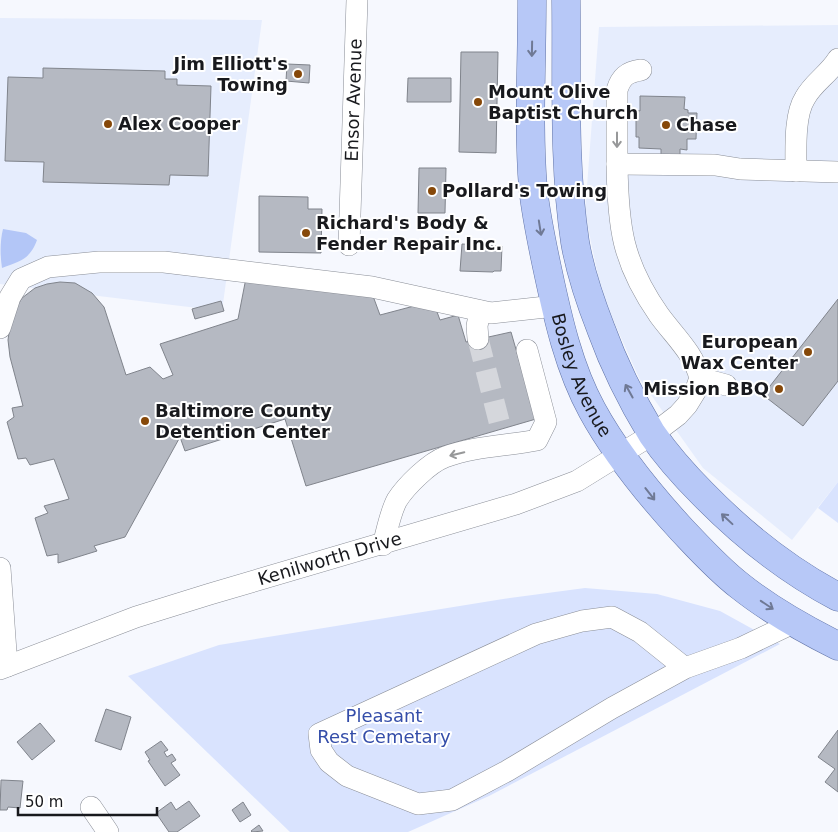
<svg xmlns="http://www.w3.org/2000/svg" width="838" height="832" viewBox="0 0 838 832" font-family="'DejaVu Sans',sans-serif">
<rect width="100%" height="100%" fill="#f6f8fe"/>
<g fill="#e6edfd">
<path d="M 0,18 L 262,20 L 222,311 L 0,284 Z"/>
<path d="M 838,25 L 838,482 L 792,540 L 703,468 L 639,378 L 602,295 L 585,213 L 599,27 Z"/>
</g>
<g fill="#d9e3fe">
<path d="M 838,482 L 838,523 L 818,508 Z"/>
<path d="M 585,588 L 657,594 L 720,611 L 780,644 L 489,796 L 408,832 L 290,832 L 128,676 L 219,645 L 503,599 Z"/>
</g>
<path fill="#b3c6f7" d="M 3,229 L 26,233 L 37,240 C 30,259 21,261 2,268 C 0,255 0,241 3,229 Z"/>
<g fill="#b5b9c2" stroke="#80848c">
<path d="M 461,52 L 498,52 L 496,153 L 459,152 Z"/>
<path d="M 287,64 L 310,65 L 309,83 L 286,81 Z"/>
<path d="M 43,68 L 165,71 L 165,79 L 177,79 L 177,85 L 211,86 L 208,176 L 170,175 L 169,185 L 43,182 L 44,162 L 5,161 L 8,77 L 43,78 Z"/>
<path d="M 408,78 L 451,78 L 451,102 L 407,102 Z"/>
<path d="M 640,96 L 685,97 L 684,109 L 688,110 L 688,113 L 697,113 L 696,139 L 687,139 L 687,150 L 680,149 L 680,163 L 661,163 L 661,149 L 639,148 L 639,137 L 636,137 L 636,110 L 640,111 Z"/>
<path d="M 419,168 L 446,168 L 445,213 L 418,213 Z"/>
<path d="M 259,196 L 308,197 L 308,209 L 322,209 L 321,253 L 259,252 Z"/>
<path d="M 462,244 L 502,246 L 501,271 L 494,271 L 493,272 L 460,271 Z"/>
<path d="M 246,278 L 373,296 L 380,315 L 433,301 L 440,320 L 458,315 L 466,342 L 511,332 L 536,419 L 306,486 L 285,419 L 185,451 L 180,437 L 125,537 L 94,546 L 97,551 L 58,563 L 58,554 L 47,556 L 35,518 L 48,513 L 44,506 L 69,499 L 54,459 L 30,465 L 26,458 L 18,459 L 7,422 L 14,417 L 12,408 L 23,406 L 10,357 L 8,340 L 10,325 L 16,308 L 22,298 L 35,288 L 47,284 L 60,282 L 75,283 L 92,293 L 104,307 L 126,375 L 150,367 L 163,379 L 173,375 L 160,344 L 238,319 Z"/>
<path d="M 838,299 L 838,381 L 803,426 L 763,395 Z"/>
<path d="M 221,301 L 224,311 L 195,319 L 192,309 Z"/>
<path d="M 106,709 L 131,717 L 121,750 L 95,741 Z"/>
<path d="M 40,723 L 55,741 L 32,760 L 17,742 Z"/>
<path d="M 838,730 L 838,792 L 825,782 L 835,769 L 818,757 Z"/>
<path d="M 161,741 L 168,750 L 164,752 L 167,757 L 172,754 L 176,760 L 171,763 L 180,775 L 165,786 L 148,761 L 150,760 L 145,752 Z"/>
<path d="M 1,780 L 23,781 L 20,808 L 8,807 L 7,810 L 0,810 Z"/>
<path d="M 189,801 L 200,816 L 177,832 L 169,832 L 156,813 L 171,802 L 176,810 Z"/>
<path d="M 243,802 L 251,815 L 240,822 L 232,810 Z"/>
<path d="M 259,825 L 263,831 L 252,832 L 251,831 Z"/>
</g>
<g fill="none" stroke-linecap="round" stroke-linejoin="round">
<path stroke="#d5d7dc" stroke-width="21" stroke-dasharray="21 11" stroke-linecap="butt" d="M 478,339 L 501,429"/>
<g stroke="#8a8e97" stroke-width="22">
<g id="minor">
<path d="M 641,70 C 627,72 621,77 617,90 L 617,164 L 715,165 L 740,169 L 838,172"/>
<path d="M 796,171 C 796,150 794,115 805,98 C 813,83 829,74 838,59"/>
<path id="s1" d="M 349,245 L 357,0"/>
<path d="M 0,328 L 10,297 L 21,279 L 48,267 L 99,262 L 164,262 L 372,287 L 491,313 L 555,306"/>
<path d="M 478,339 L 477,326 L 480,311"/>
<path d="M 700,378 L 726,385"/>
<path d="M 383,545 C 387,531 390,513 397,500 C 406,486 429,463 445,457 C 474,446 507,446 537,440 L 546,422 L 527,350"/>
<path d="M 0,568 L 7,666"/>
<path d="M 685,668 L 640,632 L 612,617 L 582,621 L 536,634 L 319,734 L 321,750 L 329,762 L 347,776 L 418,804 L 452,800 L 507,771 L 612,708 L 685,668 L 741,648 L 793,623"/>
<path id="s2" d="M 0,669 L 136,617 L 210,594 L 516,504 L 577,481 L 653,434 L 678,415 L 687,405 L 695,392 L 700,378 C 693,352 675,337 659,315 C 622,262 618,227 617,164"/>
<path d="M 91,807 L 108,832"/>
</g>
</g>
<g stroke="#6073a7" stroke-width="29">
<g id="major">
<path id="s3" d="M 532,0 C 532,63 528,126 533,188 C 536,216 542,244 548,272 C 558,319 569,368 592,410 C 616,454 648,493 682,530 C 700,549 719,570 740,586 C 770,610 804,629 838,646"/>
<path d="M 566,0 C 567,80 563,162 575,242 C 580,271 590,301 601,329 C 614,365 632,401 652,434 C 667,456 685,476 703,494 C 743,535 787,570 838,597"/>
</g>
</g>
<use href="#minor" stroke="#fff" stroke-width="21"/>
<use href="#major" stroke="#b7c8f7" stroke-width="28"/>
</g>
<defs><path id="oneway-shaft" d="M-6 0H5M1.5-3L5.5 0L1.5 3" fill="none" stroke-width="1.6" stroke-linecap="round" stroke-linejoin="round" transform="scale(1.25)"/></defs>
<g stroke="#6f7995">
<use href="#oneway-shaft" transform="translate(532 49) rotate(91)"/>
<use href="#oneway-shaft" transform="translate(540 228) rotate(81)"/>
<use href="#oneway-shaft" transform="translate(629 391) rotate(-119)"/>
<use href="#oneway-shaft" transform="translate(650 494) rotate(52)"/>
<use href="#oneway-shaft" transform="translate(727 519) rotate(-137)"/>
<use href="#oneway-shaft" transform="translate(767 605) rotate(34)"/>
</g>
<g stroke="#979899">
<use href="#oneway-shaft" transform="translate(617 140) rotate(90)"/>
<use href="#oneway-shaft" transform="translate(457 454) rotate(167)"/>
</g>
<g fill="#864809" stroke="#fff" stroke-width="2">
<circle cx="298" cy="74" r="5"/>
<circle cx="478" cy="102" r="5"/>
<circle cx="108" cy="124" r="5"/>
<circle cx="666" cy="125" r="5"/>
<circle cx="432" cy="191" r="5"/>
<circle cx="306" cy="233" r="5"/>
<circle cx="808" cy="352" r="5"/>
<circle cx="779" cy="389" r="5"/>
<circle cx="145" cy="421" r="5"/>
</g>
<g text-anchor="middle" stroke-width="4" stroke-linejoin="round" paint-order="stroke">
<g font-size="18" font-weight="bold" fill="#18191d" stroke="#fff" text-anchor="start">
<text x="288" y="70" text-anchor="end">Jim Elliott's<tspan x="288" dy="21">Towing</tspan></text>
<text x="488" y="98">Mount Olive<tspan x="488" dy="21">Baptist Church</tspan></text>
<text x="118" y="130">Alex Cooper</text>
<text x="676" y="131">Chase</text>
<text x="442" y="197">Pollard's Towing</text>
<text x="316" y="229">Richard's Body &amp;<tspan x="316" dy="21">Fender Repair Inc.</tspan></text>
<text x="798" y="348" text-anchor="end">European<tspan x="798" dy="21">Wax Center</tspan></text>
<text x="769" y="395" text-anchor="end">Mission BBQ</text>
<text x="155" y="417">Baltimore County<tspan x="155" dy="21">Detention Center</tspan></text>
</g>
<g font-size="18" fill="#18191d" stroke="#fff">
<text dy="6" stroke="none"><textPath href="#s1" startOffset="145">Ensor Avenue</textPath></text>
<text dy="6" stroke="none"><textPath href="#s3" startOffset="382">Bosley Avenue</textPath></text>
<text dy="6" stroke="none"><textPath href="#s2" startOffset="348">Kenilworth Drive</textPath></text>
</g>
<g font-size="18" fill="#344da9" stroke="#fff">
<text x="384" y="722">Pleasant<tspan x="384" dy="21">Rest Cemetary</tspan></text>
</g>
</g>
<path d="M18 807v8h139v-8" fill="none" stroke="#18191d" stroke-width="2.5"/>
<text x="25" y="807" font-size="15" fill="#18191d" stroke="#ffffff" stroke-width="4" paint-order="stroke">50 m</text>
</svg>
